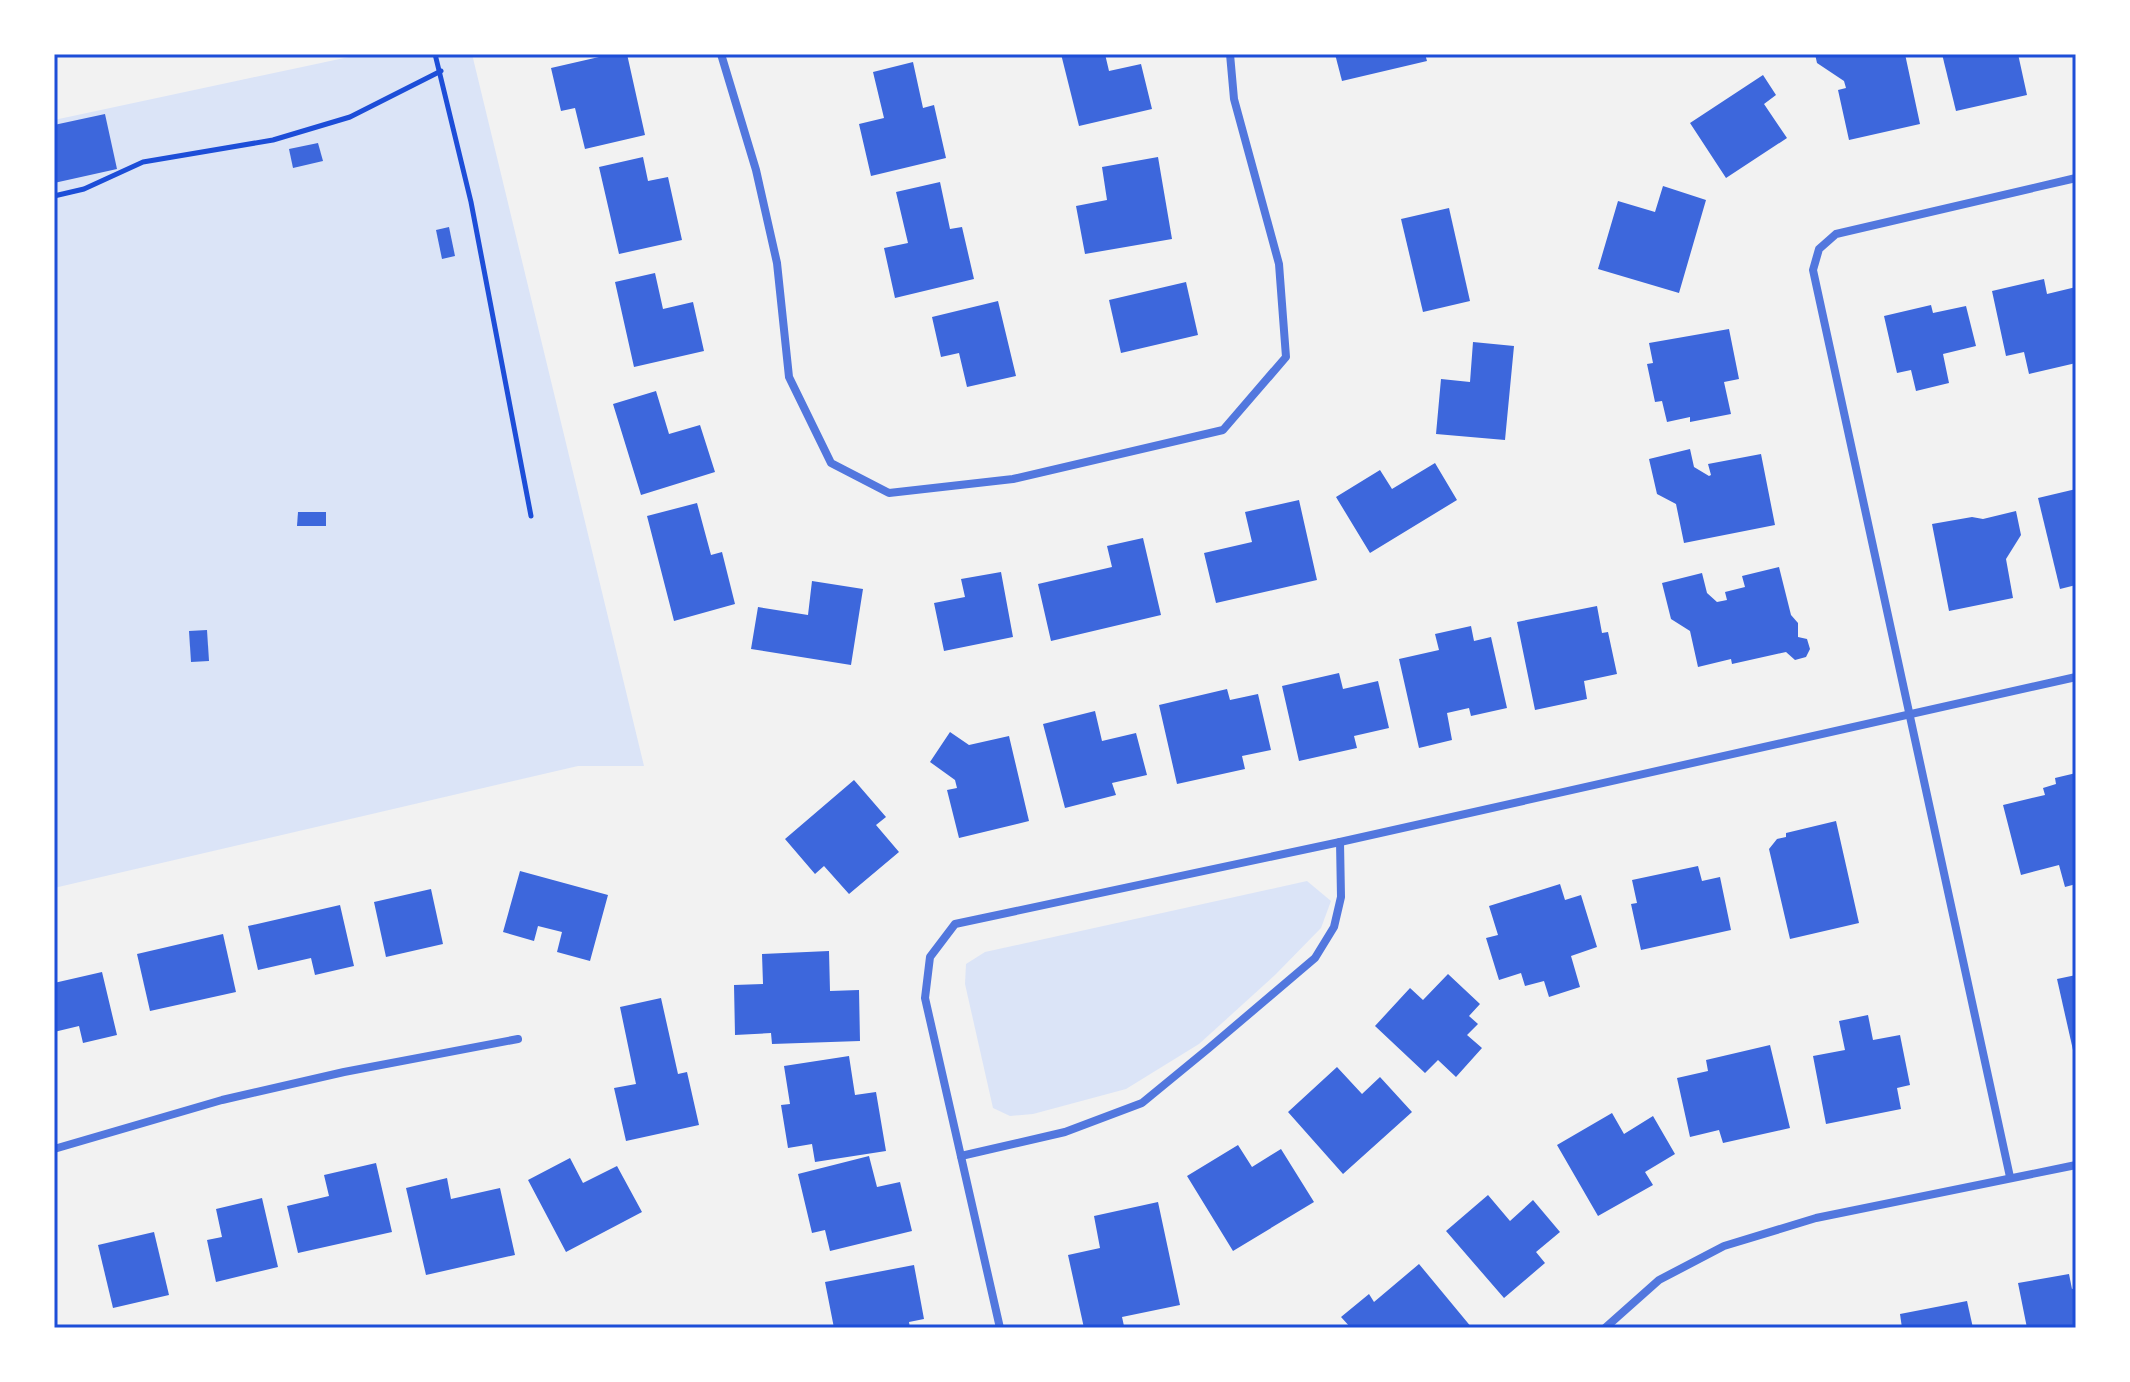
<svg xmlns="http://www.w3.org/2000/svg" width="2130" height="1382" viewBox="0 0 2130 1382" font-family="'IBM Plex Serif',serif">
<rect width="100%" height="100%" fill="#f2f2f2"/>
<g fill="#dbe4f7">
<path d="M 363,54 L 472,54 L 644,766 L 578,766 L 54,888 L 54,120 Z"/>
<path d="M 1307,881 L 1331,901 L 1321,928 L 1275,975 L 1199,1044 L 1126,1089 L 1033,1114 L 1010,1116 L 993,1108 L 965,984 L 966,964 L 985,952 Z"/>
</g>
<g fill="#3d67dc">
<path d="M 612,54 L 627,54 L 645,135 L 585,149 L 575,108 L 561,111 L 551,68 Z"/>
<path d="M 1061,54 L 1105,54 L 1109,71 L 1141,64 L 1152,109 L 1079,126 Z"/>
<path d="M 1335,54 L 1425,54 L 1427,61 L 1342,81 Z"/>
<path d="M 1815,54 L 1905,54 L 1920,124 L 1849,140 L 1838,90 L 1846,88 L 1844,81 L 1817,63 Z"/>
<path d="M 1942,54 L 2018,54 L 2027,95 L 1956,111 Z"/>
<path d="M 913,62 L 923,108 L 934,105 L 946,158 L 871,176 L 859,124 L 884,118 L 873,72 Z"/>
<path d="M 1763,75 L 1776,95 L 1764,104 L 1787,138 L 1726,178 L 1690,123 Z"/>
<path d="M 105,114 L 117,169 L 54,183 L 54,125 Z"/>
<path d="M 318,143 L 323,161 L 293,168 L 289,149 Z"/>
<path d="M 643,157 L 648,181 L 668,177 L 682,240 L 619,254 L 599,167 Z"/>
<path d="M 1158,157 L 1172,239 L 1085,254 L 1076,206 L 1107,200 L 1102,167 Z"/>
<path d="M 940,182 L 950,229 L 962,227 L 974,279 L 895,298 L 884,248 L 908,243 L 896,192 Z"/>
<path d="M 1663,186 L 1706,200 L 1679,293 L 1598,269 L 1618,201 L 1655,212 Z"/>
<path d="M 1449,208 L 1470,301 L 1423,312 L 1401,219 Z"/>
<path d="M 449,227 L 455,256 L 442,259 L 436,230 Z"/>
<path d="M 655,273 L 663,309 L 693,302 L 704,351 L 634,367 L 615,282 Z"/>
<path d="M 2044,279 L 2047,294 L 2076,287 L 2076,363 L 2029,374 L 2024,352 L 2006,356 L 1992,291 Z"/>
<path d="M 1186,282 L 1198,335 L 1121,353 L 1109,300 Z"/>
<path d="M 998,301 L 1016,376 L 967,387 L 959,353 L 941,357 L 932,317 Z"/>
<path d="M 1931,305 L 1933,313 L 1966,306 L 1976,346 L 1943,354 L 1949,383 L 1916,391 L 1911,370 L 1897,373 L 1884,316 Z"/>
<path d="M 1729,329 L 1739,379 L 1724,382 L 1731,414 L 1690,422 L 1690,417 L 1667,422 L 1662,401 L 1655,402 L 1647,364 L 1653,363 L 1649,343 Z"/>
<path d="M 1473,342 L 1514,346 L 1505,440 L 1436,434 L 1441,379 L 1470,382 Z"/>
<path d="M 656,391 L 669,434 L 700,425 L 715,472 L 641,495 L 613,404 Z"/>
<path d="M 1690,449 L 1694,467 L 1709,476 L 1711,475 L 1708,464 L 1761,454 L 1775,525 L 1684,543 L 1676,504 L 1657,494 L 1649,459 Z"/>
<path d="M 1435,463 L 1457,500 L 1370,553 L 1336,497 L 1380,470 L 1392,489 Z"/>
<path d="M 2076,489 L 2076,585 L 2060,589 L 2038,498 Z"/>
<path d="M 1299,500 L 1317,580 L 1216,603 L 1204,553 L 1252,542 L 1245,512 Z"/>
<path d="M 697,503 L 711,555 L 722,552 L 735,604 L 674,621 L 647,516 Z"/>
<path d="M 2016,511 L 2021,535 L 2006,559 L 2013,598 L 1949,611 L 1932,524 L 1972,517 L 1983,519 Z"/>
<path d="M 298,512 L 326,512 L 326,526 L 297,526 Z"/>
<path d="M 1143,538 L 1161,615 L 1051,641 L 1038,584 L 1112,567 L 1107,546 Z"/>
<path d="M 1779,567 L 1791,615 L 1798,623 L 1798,637 L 1807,639 L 1810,649 L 1806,657 L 1795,660 L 1786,652 L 1732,664 L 1731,659 L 1698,667 L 1690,631 L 1671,619 L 1662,583 L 1702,573 L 1707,593 L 1717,602 L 1727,600 L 1725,592 L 1745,587 L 1742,576 Z"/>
<path d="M 1001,572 L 1013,637 L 944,651 L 934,603 L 965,597 L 961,579 Z"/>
<path d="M 812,581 L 863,589 L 851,665 L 751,649 L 758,607 L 808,615 Z"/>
<path d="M 1597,606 L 1602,633 L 1608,632 L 1617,674 L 1584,681 L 1587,699 L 1535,710 L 1517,622 Z"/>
<path d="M 1471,626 L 1474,641 L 1491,637 L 1507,708 L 1471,716 L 1469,708 L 1447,713 L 1452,740 L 1419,748 L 1399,659 L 1439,650 L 1435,634 Z"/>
<path d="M 207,630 L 209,661 L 191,662 L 189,631 Z"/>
<path d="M 1339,673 L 1343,689 L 1378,681 L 1389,728 L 1354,736 L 1357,748 L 1299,761 L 1282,686 Z"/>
<path d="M 1227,689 L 1230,700 L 1258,694 L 1271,750 L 1242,756 L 1245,769 L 1177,784 L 1159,705 Z"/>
<path d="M 1095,711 L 1102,741 L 1136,733 L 1147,775 L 1112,783 L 1116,795 L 1065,808 L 1043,724 Z"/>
<path d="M 950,732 L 969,745 L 1009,736 L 1029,821 L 959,838 L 947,790 L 957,788 L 955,780 L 930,762 Z"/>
<path d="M 2076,773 L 2076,884 L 2065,887 L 2059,865 L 2021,875 L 2003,805 L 2045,795 L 2043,788 L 2056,784 L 2055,778 Z"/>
<path d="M 854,780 L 886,817 L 876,825 L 899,852 L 849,894 L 824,866 L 815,874 L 785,839 Z"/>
<path d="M 1836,821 L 1859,923 L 1790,939 L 1769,849 L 1777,839 L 1786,837 L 1786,833 Z"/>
<path d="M 1698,866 L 1702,881 L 1720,877 L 1731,930 L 1641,950 L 1631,904 L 1637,903 L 1632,880 Z"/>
<path d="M 520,871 L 608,895 L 590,961 L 557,952 L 562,932 L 538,926 L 534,941 L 503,932 Z"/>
<path d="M 1560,884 L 1565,900 L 1581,895 L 1597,947 L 1571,956 L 1580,987 L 1549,997 L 1544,981 L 1525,986 L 1521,973 L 1499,980 L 1486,938 L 1498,935 L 1489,906 Z"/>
<path d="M 431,889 L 443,944 L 386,957 L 374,902 Z"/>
<path d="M 340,905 L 354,966 L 315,975 L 311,958 L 258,970 L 248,926 Z"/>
<path d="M 223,934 L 236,992 L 150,1011 L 137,954 Z"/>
<path d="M 829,951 L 830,991 L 859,990 L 860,1041 L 772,1044 L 771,1033 L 735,1035 L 734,985 L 763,984 L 762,954 Z"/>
<path d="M 102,972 L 117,1035 L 83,1043 L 79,1026 L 54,1032 L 54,983 Z"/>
<path d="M 1448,974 L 1480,1004 L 1469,1016 L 1478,1024 L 1467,1035 L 1482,1048 L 1456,1077 L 1438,1060 L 1425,1073 L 1375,1026 L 1410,988 L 1423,1000 Z"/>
<path d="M 2076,975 L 2076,1059 L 2075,1059 L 2057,979 Z"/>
<path d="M 661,998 L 678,1074 L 687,1072 L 699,1125 L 626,1141 L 614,1088 L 636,1084 L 620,1007 Z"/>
<path d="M 1868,1015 L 1873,1040 L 1900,1035 L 1910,1085 L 1897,1088 L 1901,1109 L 1826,1124 L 1813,1056 L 1845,1050 L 1839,1021 Z"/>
<path d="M 1770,1045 L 1790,1128 L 1723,1143 L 1719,1130 L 1690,1137 L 1677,1078 L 1708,1071 L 1706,1060 Z"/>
<path d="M 849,1056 L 855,1095 L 876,1092 L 886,1151 L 815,1162 L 812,1144 L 788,1148 L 781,1105 L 790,1104 L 784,1066 Z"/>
<path d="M 1337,1067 L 1362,1094 L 1380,1077 L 1412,1112 L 1343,1174 L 1288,1112 Z"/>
<path d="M 1612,1113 L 1624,1134 L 1653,1116 L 1675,1154 L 1645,1172 L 1653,1185 L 1598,1216 L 1557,1145 Z"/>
<path d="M 1238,1145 L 1252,1167 L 1281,1149 L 1314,1202 L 1233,1251 L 1187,1176 Z"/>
<path d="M 869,1156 L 877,1187 L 900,1182 L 912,1231 L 830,1251 L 825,1230 L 812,1233 L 798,1174 Z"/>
<path d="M 570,1158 L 583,1183 L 617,1166 L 642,1212 L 566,1252 L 528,1180 Z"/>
<path d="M 376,1163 L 392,1232 L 298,1253 L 287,1206 L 329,1196 L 324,1175 Z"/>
<path d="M 447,1178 L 451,1199 L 500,1188 L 515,1255 L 426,1275 L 406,1188 Z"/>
<path d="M 1488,1195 L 1510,1221 L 1533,1200 L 1560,1232 L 1536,1252 L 1545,1263 L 1504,1298 L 1446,1231 Z"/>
<path d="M 262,1198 L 278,1267 L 216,1282 L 207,1240 L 222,1237 L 216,1209 Z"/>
<path d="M 1158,1202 L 1180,1305 L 1122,1317 L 1124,1326 L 1084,1328 L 1068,1255 L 1100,1248 L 1094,1216 Z"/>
<path d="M 154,1232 L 169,1295 L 113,1308 L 98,1245 Z"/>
<path d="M 1419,1264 L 1472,1328 L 1351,1328 L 1341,1317 L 1369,1294 L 1374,1302 Z"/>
<path d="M 914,1265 L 924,1319 L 909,1322 L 910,1328 L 834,1328 L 825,1282 Z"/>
<path d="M 2069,1274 L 2072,1289 L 2076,1288 L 2076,1328 L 2027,1328 L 2018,1283 Z"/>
<path d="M 1967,1301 L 1973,1328 L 1902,1328 L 1900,1314 Z"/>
</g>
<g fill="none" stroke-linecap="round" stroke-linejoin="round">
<g stroke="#1d4ed8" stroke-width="5">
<path d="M 435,54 L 471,202 L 531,516"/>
<path d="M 54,196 L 84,189 L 143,162 L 273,140 L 350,117 L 441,71"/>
</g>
<g stroke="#5277de" stroke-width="8">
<path d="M 721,54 L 756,170 L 777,263 L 789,377 L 831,463 L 889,493 L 1013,479 L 1223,430 L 1286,357 L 1279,264 L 1234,99 L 1230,54"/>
<path d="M 54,1149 L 222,1100 L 344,1072 L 518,1039"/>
<path d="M 961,1156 L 1065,1132 L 1142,1103 L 1209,1048 L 1315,958 L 1334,927 L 1341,897 L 1340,842"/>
<path d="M 2010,1177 L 1813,270 L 1819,249 L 1836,234 L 2076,178"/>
<path d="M 1000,1328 L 925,998 L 930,957 L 955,924 L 1340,842 L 2076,677"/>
<path d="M 1605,1328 L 1659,1280 L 1724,1246 L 1816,1218 L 2076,1165"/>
</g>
</g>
<rect width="2130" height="1382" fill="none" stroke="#ffffff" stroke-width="112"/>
<rect x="56" y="56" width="2018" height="1270" fill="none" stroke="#1d4ed8" stroke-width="3"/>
</svg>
